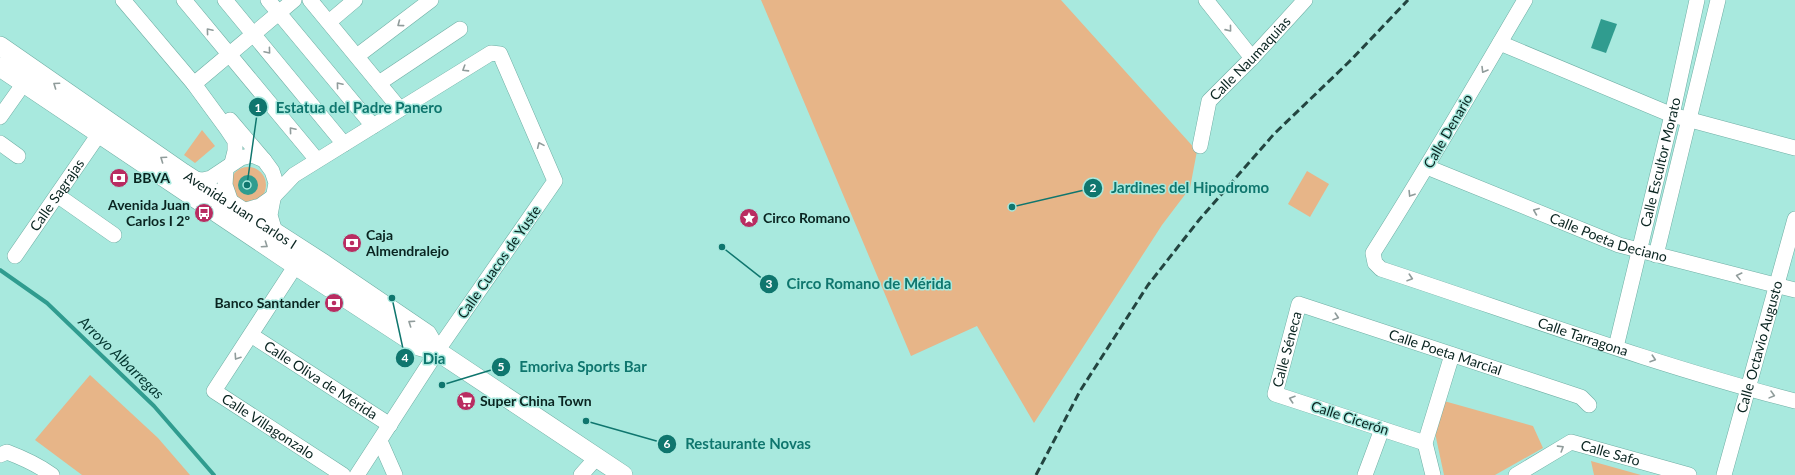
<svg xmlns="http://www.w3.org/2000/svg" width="1795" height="475" viewBox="0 0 1795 475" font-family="Lato,sans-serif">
<rect width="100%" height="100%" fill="#a8e9de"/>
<g fill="#e7b588">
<path d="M 761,0 L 1061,0 L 1197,151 L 1190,188 L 1162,225 L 1034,423 L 977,326 L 911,356 Z"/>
<path d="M 202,130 L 215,146 L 195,163 L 184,155 Z"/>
<circle cx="248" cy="185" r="18"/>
<path d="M 1307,171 L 1329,184 L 1310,217 L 1288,204 Z"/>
<path d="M 90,375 L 158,438 L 190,475 L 82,475 L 35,440 Z"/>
<path d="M 1444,401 L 1533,426 L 1543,448 L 1495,475 L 1444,475 L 1435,433 Z"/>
<path d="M 1591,461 L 1641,475 L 1594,475 Z"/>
</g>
<g fill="#309c8f">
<path d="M 1601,19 L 1617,24 L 1606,53 L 1591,48 Z"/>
<circle cx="248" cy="185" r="10"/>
</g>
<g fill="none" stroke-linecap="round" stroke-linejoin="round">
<path stroke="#309c8f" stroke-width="4" d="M 0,270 L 47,303 L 154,406 L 214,475"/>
<g stroke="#6faea4" stroke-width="16">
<g id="minor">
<path d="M 123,0 L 194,84 L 227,129 L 235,141 L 235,151 L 232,163"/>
<path d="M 184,0 L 317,160"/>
<path d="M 225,0 L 344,144"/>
<path d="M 268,0 L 373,126"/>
<path d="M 310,0 L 400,109"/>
<path d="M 1206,0 L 1252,58"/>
<path id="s1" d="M 1525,0 C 1475,85 1426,170 1373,253 L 1375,263 L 1381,269 C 1518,314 1655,365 1795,401"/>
<path d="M 329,22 L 355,0"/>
<path d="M 1500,43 L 1672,115 L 1795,148"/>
<path d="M 357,56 L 431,0"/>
<path d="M 379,83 L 460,29"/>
<path d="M 194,84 L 294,0"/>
<path d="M 0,117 L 24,83"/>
<path d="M 230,120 L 264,160"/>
<path d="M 0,143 L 18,156"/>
<path id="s2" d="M 1200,146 L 1209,101 L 1252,58 L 1305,0"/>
<path id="s3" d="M 1427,167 L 1619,245 L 1795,290"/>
<path d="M 226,169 L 225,185 L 233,208"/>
<path d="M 192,179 L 203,180 L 211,178 L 241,158 L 252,155 L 264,160 L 272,171 L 276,183 L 270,215 L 275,232"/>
<path d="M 57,195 L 114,235"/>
<path d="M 236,213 L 260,206 L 274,196 L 294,175 L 491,53 L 500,54 L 555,181 L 442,344 L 357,475"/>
<path d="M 1656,255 L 1718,0"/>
<path id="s4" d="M 15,256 L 99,134"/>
<path id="s5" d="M 296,265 L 214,391 L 343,475"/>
<path id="s6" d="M 251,335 L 390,425"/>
<path id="s7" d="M 1616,347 L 1672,115 L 1697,0"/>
<path d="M 380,441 L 395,475"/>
<path id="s8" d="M 1425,443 L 1275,394 L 1299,304 L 1581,397 L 1589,405"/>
<path d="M 0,455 L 7,452 C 23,458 38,465 52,475"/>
<path d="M 581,475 L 597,457"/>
<path d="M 1365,475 L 1382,429"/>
<path d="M 1433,475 L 1425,443 L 1452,355"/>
<path id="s9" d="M 1516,475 L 1571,442 L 1689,475"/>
<path id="s10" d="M 1724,475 L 1795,219"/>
</g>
</g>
<g stroke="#6faea4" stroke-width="20">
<g id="major">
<path id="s11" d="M 0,46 L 183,173 L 324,264 L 427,334 L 437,351"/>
<path d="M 0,67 L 283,257 L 419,346 L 437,351 L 623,475"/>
</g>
</g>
<use href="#minor" stroke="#fff" stroke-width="15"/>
<use href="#major" stroke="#fff" stroke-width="19"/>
<path stroke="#234540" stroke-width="3" stroke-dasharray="8 4" stroke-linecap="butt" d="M 1036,475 L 1080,391 L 1148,285 L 1199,220 L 1274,134 L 1351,60 L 1408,0"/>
</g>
<defs><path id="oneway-chevron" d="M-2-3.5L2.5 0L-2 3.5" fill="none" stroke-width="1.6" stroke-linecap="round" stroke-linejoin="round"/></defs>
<g stroke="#909c9b">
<use href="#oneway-chevron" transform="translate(400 24) rotate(143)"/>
<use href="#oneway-chevron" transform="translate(1229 29) rotate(51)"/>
<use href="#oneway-chevron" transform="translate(209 31) rotate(-130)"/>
<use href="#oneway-chevron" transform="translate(268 51) rotate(50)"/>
<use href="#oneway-chevron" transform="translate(465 69) rotate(148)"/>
<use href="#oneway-chevron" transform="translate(1484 70) rotate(121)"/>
<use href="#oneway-chevron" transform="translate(56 85) rotate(-145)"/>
<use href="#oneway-chevron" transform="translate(339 85) rotate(-130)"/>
<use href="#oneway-chevron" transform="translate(292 130) rotate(-130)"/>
<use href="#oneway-chevron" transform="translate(540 145) rotate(-114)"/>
<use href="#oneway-chevron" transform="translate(163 159) rotate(-145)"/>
<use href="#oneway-chevron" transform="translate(1411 194) rotate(122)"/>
<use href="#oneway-chevron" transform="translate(1536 211) rotate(-158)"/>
<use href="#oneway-chevron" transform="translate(265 245) rotate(34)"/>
<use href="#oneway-chevron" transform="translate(1739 276) rotate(-166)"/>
<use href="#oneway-chevron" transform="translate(1410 278) rotate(18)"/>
<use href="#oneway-chevron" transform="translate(1336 317) rotate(18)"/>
<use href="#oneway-chevron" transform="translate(411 323) rotate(-146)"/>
<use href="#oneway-chevron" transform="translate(237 357) rotate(124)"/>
<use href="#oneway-chevron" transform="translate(1653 359) rotate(18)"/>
<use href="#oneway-chevron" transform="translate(1772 395) rotate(15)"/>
<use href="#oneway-chevron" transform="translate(1292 399) rotate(-162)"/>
<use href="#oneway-chevron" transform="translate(1561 448) rotate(-32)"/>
</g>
<defs>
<g id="bank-disc" transform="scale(1)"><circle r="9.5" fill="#b92c61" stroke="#a8e9de"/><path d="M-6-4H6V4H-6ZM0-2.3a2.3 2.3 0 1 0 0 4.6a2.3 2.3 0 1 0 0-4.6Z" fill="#fff"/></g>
<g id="bus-disc" transform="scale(1)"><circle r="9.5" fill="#b92c61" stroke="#a8e9de"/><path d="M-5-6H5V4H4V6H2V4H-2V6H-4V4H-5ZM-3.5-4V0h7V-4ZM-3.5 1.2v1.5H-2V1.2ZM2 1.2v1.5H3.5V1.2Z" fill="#fff"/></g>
<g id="sight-disc" transform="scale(1)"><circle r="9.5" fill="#b92c61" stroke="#a8e9de"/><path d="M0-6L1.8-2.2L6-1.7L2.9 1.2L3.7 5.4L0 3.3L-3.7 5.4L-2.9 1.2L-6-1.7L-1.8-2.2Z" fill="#fff"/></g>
<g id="supermarket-disc" transform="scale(1)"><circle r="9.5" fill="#b92c61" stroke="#a8e9de"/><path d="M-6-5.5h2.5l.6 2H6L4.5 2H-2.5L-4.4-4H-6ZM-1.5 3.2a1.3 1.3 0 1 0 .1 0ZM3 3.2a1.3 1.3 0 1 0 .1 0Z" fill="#fff"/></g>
</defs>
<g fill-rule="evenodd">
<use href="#bank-disc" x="119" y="178"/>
<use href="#bus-disc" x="204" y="213"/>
<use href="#sight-disc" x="749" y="218"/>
<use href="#bank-disc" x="352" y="243"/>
<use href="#bank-disc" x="334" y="303"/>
<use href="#supermarket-disc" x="466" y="401"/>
</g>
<g text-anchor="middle" stroke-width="3" stroke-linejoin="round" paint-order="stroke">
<g font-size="14" fill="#092420" stroke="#a8e9de">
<text dy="5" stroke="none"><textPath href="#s2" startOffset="105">Calle Naumaquias</textPath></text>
<text transform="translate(1448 131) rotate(-60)" y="5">Calle Denario</text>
<text dy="5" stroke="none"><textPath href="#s7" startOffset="190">Calle Escultor Morato</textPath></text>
<text dy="5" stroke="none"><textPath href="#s4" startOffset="74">Calle Sagrajas</textPath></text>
<text dy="5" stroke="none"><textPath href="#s11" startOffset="291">Avenida Juan Carlos I</textPath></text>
<text dy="5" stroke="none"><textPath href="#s3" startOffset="195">Calle Poeta Deciano</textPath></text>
<text transform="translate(499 262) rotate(-55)" y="5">Calle Cuacos de Yuste</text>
<text dy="5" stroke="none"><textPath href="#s1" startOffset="527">Calle Tarragona</textPath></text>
<text dy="5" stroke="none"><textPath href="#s10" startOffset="133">Calle Octavio Augusto</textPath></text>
<text dy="5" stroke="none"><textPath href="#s8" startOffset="204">Calle Séneca</textPath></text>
<text dy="5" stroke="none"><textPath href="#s8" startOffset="405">Calle Poeta Marcial</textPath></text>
<text dy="5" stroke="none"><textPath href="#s6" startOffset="83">Calle Oliva de Mérida</textPath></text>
<text transform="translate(1350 418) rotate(18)" y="5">Calle Cicerón</text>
<text dy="5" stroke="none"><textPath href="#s5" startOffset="215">Calle Villagonzalo</textPath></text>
<text dy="5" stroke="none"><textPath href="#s9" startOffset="105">Calle Safo</textPath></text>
</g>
<g font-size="14" font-weight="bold" fill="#092420" stroke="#a8e9de" text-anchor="start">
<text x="133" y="183">BBVA</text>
<text x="190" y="210" text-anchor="end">Avenida Juan<tspan x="190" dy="16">Carlos I 2º</tspan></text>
<text x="763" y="223">Circo Romano</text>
<text x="366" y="240">Caja<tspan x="366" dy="16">Almendralejo</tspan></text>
<text x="320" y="308" text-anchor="end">Banco Santander</text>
<text x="480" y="406">Super China Town</text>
</g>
<g font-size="15" font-style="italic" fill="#02352f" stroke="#a8e9de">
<text transform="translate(121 358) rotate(44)" y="5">Arroyo Albarregas</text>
</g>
</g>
<path fill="none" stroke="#0f766e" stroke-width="1.5" d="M247 185L258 107M1012 207L1093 188M722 247L769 284M392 298L405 358M442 385L501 367M586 421L667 444"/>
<g fill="#0f766e" stroke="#a8e9de" stroke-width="1.5">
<circle cx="247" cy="185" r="4"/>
<circle cx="1012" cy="207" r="4"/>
<circle cx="722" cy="247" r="4"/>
<circle cx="392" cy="298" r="4"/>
<circle cx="442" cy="385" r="4"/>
<circle cx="586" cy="421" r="4"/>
<circle cx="258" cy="107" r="10"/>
<circle cx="1093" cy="188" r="10"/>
<circle cx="769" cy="284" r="10"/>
<circle cx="405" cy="358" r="10"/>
<circle cx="501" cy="367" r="10"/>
<circle cx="667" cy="444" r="10"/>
</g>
<g font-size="12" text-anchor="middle" font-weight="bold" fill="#fff">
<text x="258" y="112">1</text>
<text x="1093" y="192">2</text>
<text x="769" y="288">3</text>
<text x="405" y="362">4</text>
<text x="501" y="371">5</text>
<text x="667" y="448">6</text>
</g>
<g font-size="15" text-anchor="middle" font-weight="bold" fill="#0f766e" stroke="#a8e9de" stroke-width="3" stroke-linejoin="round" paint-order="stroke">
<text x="359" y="113">Estatua del Padre Panero</text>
<text x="1190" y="193">Jardines del Hipodromo</text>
<text x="869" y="289">Circo Romano de Mérida</text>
<text x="434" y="364">Dia</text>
<text x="583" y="372">Emoriva Sports Bar</text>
<text x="748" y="449">Restaurante Novas</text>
</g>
</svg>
